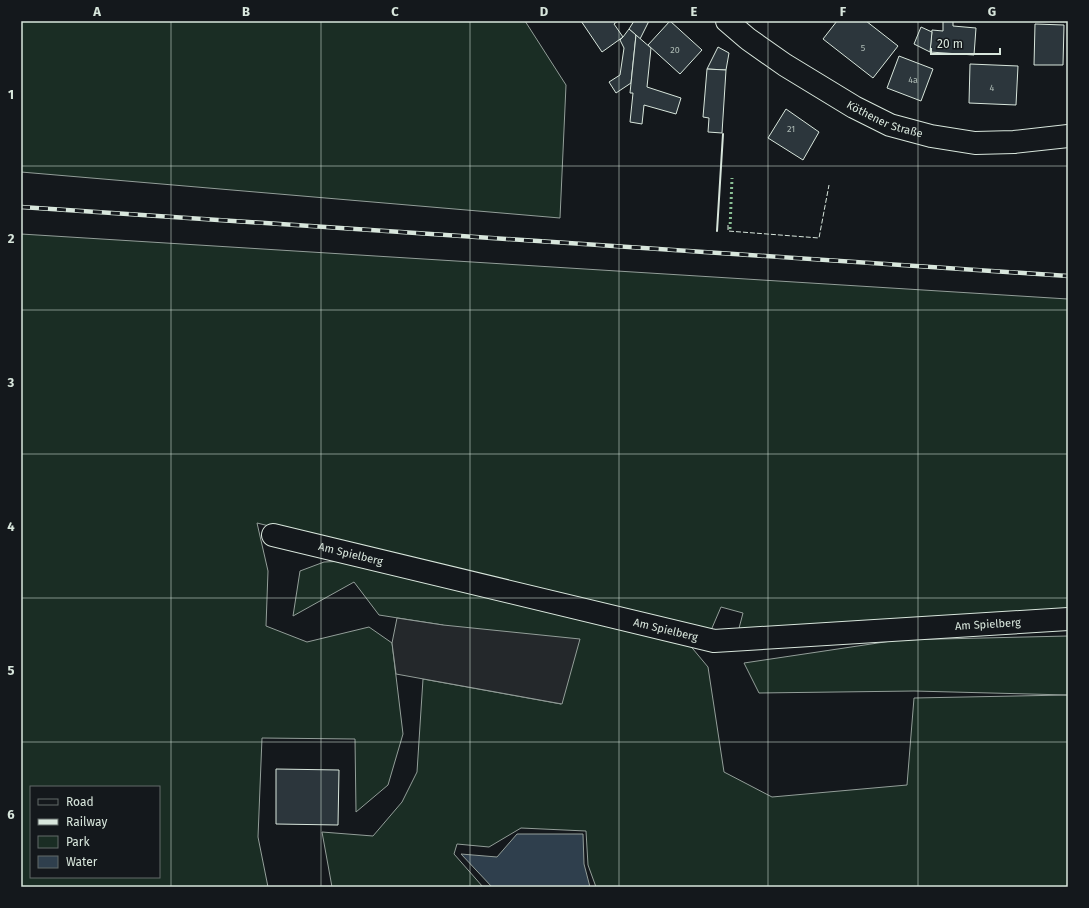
<svg xmlns="http://www.w3.org/2000/svg" width="1089" height="908" viewBox="0 0 1089 908" font-family="'Fira Sans',sans-serif">
<rect width="100%" height="100%" fill="#14181c"/>
<g fill="#1a2d24" stroke="#939e99" fill-rule="evenodd">
<path d="M 21,21 L 525,21 L 566,85 L 560,218 L 21,172 Z"/>
<path d="M 21,234 L 1068,299 L 1068,615 L 738,632 L 743,613 L 721,607 L 709,635 L 257,523 L 268,571 L 266,626 L 307,642 L 369,627 L 392,643 L 403,734 L 388,785 L 356,812 L 355,739 L 262,738 L 258,837 L 268,887 L 21,887 ZM 31,787 L 159,787 L 159,877 L 31,877 Z"/>
<path d="M 348,561 L 688,643 L 708,667 L 724,772 L 772,797 L 907,785 L 914,698 L 1067,695 L 914,691 L 759,693 L 744,663 L 898,640 L 1068,636 L 1068,887 L 596,887 L 588,865 L 586,831 L 521,828 L 489,847 L 457,844 L 454,854 L 483,887 L 332,887 L 322,832 L 373,836 L 402,802 L 417,772 L 423,679 L 561,704 L 443,625 L 379,615 L 354,582 L 293,616 L 300,571 L 324,562 Z"/>
</g>
<path fill="#24282b" stroke="#939e99" d="M 397,618 L 443,625 L 580,639 L 562,704 L 396,674 L 392,643 Z"/>
<path fill="#2f3f4d" stroke="#939e99" d="M 517,834 L 583,834 L 584,864 L 590,887 L 492,887 L 461,854 L 497,857 Z"/>
<g fill="#2c363c" stroke="#d8e6dc">
<path d="M 581,21 L 618,21 L 614,24 L 623,37 L 602,52 Z"/>
<path d="M 634,21 L 649,21 L 640,39 L 629,29 Z"/>
<path d="M 670,21 L 702,50 L 680,74 L 648,45 Z"/>
<path d="M 837,21 L 866,21 L 898,46 L 873,78 L 823,39 Z"/>
<path d="M 943,21 L 953,21 L 953,26 L 976,28 L 974,55 L 930,52 L 932,30 L 943,31 Z"/>
<path d="M 1035,24 L 1064,25 L 1063,65 L 1034,65 Z"/>
<path d="M 921,27 L 932,32 L 930,52 L 914,44 Z"/>
<path d="M 629,29 L 636,35 L 631,83 L 616,93 L 609,82 L 620,75 L 624,48 L 620,40 L 623,37 Z"/>
<path d="M 636,35 L 651,48 L 647,87 L 681,98 L 676,114 L 644,105 L 642,124 L 630,122 L 633,93 L 630,93 Z"/>
<path d="M 718,47 L 729,53 L 726,70 L 707,69 Z"/>
<path d="M 899,56 L 933,69 L 921,101 L 887,88 Z"/>
<path d="M 970,64 L 1018,66 L 1016,105 L 969,103 Z"/>
<path d="M 707,69 L 726,70 L 722,133 L 708,132 L 709,118 L 703,117 Z"/>
<path d="M 786,109 L 819,132 L 803,160 L 768,138 Z"/>
<path d="M 276,769 L 339,770 L 338,825 L 276,824 Z"/>
</g>
<g fill="none" stroke-linecap="round" stroke-linejoin="round">
<g stroke="#d8e6dc" stroke-width="24">
<g id="minor">
<path id="s1" d="M 273,535 L 714,641 L 1068,619"/>
</g>
</g>
<g stroke="#d8e6dc" stroke-width="24">
<g id="major">
<path id="s2" d="M 727,21 L 748,39 L 785,65 L 854,107 L 890,125 L 931,136 L 975,143 L 1014,142 L 1068,136"/>
</g>
</g>
<use href="#minor" stroke="#14181c" stroke-width="22"/>
<use href="#major" stroke="#14181c" stroke-width="22"/>
<g stroke="#d8e6dc" stroke-width="4.5">
<path id="rail" d="M 21,207 L 1068,276"/>
</g>
<use href="#rail" stroke="#14181c" stroke-width="3" stroke-dasharray="9" stroke-linecap="butt"/>
<path stroke="#8ac095" stroke-width="3" stroke-dasharray="2 3" stroke-linecap="butt" d="M 730,229 L 732,178"/>
<path stroke="#d8e6dc" stroke-width="1" stroke-dasharray="5 2" stroke-linecap="butt" d="M 728,225 L 728,231 L 819,238 L 829,185"/>
<path stroke="#d8e6dc" stroke-width="2" d="M 717,231 L 723,134"/>
</g>
<path fill="none" stroke="#d8e6dc" stroke-width="1" stroke-opacity="0.55" d="M 171,21 L 171,887M 321,21 L 321,887M 470,21 L 470,887M 619,21 L 619,887M 768,21 L 768,887M 918,21 L 918,887M 21,166 L 1068,166M 21,310 L 1068,310M 21,454 L 1068,454M 21,598 L 1068,598M 21,742 L 1068,742"/>
<g text-anchor="middle" stroke-width="3" stroke-linejoin="round" paint-order="stroke">
<g font-size="9" fill="#adbab4">
<text x="863" y="51">5</text>
<text x="675" y="53">20</text>
<text x="913" y="83">4a</text>
<text x="992" y="91">4</text>
<text x="791" y="132">21</text>
</g>
<g font-size="11" fill="#d8e6dc" stroke="#14181c">
<text dy="4" stroke="none"><textPath href="#s2" startOffset="187">Köthener Straße</textPath></text>
<text dy="4" stroke="none"><textPath href="#s1" startOffset="80">Am Spielberg</textPath></text>
<text dy="4" stroke="none"><textPath href="#s1" startOffset="728">Am Spielberg</textPath></text>
<text dy="4" stroke="none"><textPath href="#s1" startOffset="404">Am Spielberg</textPath></text>
</g>
</g>
<rect width="1089" height="908" fill="none" stroke="#14181c" stroke-width="44"/>
<rect x="30" y="786" width="130" height="92" fill="#14181c" stroke="#626a69"/>
<rect x="38" y="799" width="20" height="6" fill="#14181c" stroke="#626a69"/>
<text x="66" y="806" font-size="12" fill="#d8e6dc">Road</text>
<rect x="38" y="819" width="20" height="6" fill="#d8e6dc" stroke="#626a69"/>
<text x="66" y="826" font-size="12" fill="#d8e6dc">Railway</text>
<rect x="38" y="836" width="20" height="12" fill="#1a2d24" stroke="#626a69"/>
<text x="66" y="846" font-size="12" fill="#d8e6dc">Park</text>
<rect x="38" y="856" width="20" height="12" fill="#2f3f4d" stroke="#626a69"/>
<text x="66" y="866" font-size="12" fill="#d8e6dc">Water</text>
<path d="M931 48v6h69v-6" fill="none" stroke="#d8e6dc" stroke-width="2"/>
<text x="937" y="48" font-size="12" fill="#d8e6dc" stroke="#14181c" stroke-width="3" paint-order="stroke">20 m</text>
<rect x="22" y="22" width="1045" height="864" fill="none" stroke="#d8e6dc" stroke-width="1.5"/>
<g font-size="13" text-anchor="middle" font-weight="bold" fill="#d8e6dc">
<text x="97" y="16">A</text>
<text x="246" y="16">B</text>
<text x="395" y="16">C</text>
<text x="544" y="16">D</text>
<text x="694" y="16">E</text>
<text x="843" y="16">F</text>
<text x="992" y="16">G</text>
<text x="11" y="99">1</text>
<text x="11" y="243">2</text>
<text x="11" y="387">3</text>
<text x="11" y="531">4</text>
<text x="11" y="675">5</text>
<text x="11" y="819">6</text>
</g>
</svg>
